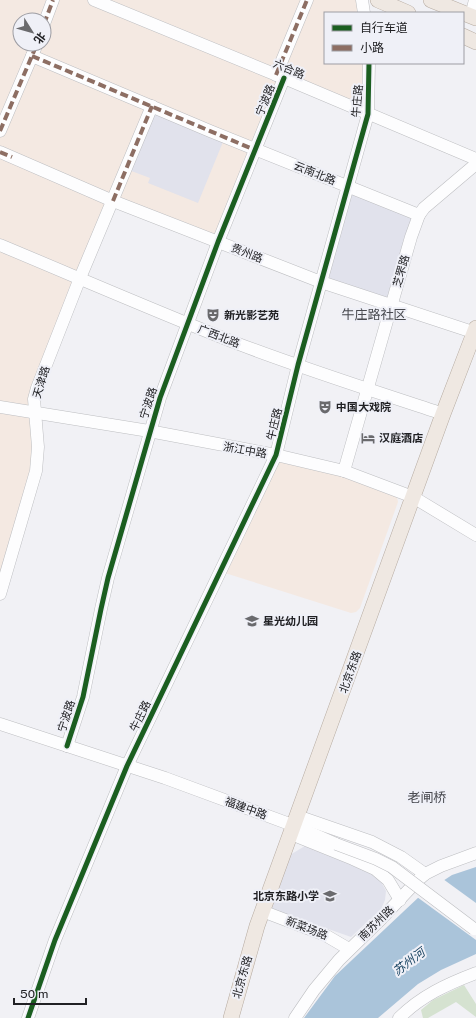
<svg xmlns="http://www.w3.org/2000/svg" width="476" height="1018" viewBox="0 0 476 1018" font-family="'Public Sans','Noto Sans SC',sans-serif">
<rect width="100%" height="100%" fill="#f1f1f5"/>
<g fill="#f4e9e2" fill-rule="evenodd">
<path d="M 0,0 L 362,0 L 364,13 L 325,13 L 325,63 L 369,63 L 368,112 L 284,78 L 218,242 L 113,201 L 37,388 L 38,447 L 0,593 ZM 20,20 L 44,20 L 44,44 L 20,44 Z"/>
<path d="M 280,461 L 343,476 L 397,497 L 398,502 L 360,608 L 356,612 L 351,613 L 225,573 L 277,464 Z"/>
</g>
<g fill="#e1e2ec">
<path d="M 152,106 L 225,137 L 198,203 L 148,183 L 150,178 L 126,169 Z"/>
<path d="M 351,194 L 413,217 L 388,299 L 327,279 Z"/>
<path d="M 305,846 L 371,873 L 380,880 L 386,891 L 385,900 L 381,909 L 351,937 L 269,908 L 290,855 Z"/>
</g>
<path fill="#d5e2d0" d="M 464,985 L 476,1004 L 476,1017 L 456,1002 L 428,1018 L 423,1018 L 421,1010 L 433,1000 Z"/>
<path fill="#aac4da" d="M 476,867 L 476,954 L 441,970 L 418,984 L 378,1018 L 304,1018 L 335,976 L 420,896 L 452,875 Z"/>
<path fill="#f1f1f5" d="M 443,879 L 476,903 L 476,940 L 417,897 Z"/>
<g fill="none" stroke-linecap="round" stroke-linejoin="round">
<g stroke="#bdbec1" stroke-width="13">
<g id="minor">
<path d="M 94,0 L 284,78 L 476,159"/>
<path d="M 362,0 L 364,13"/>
<path d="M 471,16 L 475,0"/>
<path d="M 44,24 L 53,0"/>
<path d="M 32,56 L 210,131 L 419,215"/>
<path d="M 276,75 L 307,0"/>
<path d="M 0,131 L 37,44"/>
<path d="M 0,152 L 113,201 L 321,282 L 476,333"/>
<path d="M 0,245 C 79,278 157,312 236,343 C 304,369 374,391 443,414"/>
<path d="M 0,407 L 149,431 L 276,455 L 344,471 L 413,497 L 476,535"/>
<path d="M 344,471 L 411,237 L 419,215 L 424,208 L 476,164"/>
<path d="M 0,594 L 36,471 L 38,447 L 34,399 L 37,388 L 80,278 L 152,106"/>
<path d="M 0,724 L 165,778 L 295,826 L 336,844"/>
<path d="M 67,746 L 83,697 L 101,609 L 108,578 L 160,398 L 218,242 L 284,78"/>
<path d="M 297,816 L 372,842 L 401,857 L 425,874"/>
<path d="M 291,834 L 353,859 L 375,869 L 388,880 L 400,900"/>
<path d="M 262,911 L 325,935 L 349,949"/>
<path d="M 28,1018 L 55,940 L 127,766 L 276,455 L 298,365 L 368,114 L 369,63"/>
<path d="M 295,1018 L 314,990 L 339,960 L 382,918 L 417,881 L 425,874 L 441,866 L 476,853"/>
<path d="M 399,1018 C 421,996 447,984 476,973"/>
</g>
</g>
<g stroke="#b6aba1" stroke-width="16">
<g id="major">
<path d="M 378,0 L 408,13"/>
<path d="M 431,0 L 476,18"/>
<path d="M 463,36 L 476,42"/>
<path d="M 231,1018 L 257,926 L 443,414 L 476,328"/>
</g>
</g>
<use href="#minor" stroke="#fdfdfe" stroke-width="12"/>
<use href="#major" stroke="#efe8e2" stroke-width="15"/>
<g stroke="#bdbec1" stroke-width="13" stroke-linecap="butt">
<path id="minor-bridge" d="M 336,844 L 376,859 L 392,867 L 474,929"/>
</g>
<use href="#minor-bridge" stroke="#fdfdfe" stroke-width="12"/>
<g stroke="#8d6e63" stroke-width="4" stroke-dasharray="8 4" stroke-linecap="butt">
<path d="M 44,24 L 53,0"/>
<path d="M 32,56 L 255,150"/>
<path d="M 276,75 L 307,0"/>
<path d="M 0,131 L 37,44"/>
<path d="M 0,152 L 12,157"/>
<path d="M 113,201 L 152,106"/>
</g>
<g stroke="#eff0f7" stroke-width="8">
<g id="cycleway">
<path d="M 67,746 L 83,697 L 101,609 L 108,578 L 160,398 L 218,242 L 284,78"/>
<path d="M 28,1018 L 55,940 L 127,766 L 276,455 L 298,365 L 368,114 L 369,63"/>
</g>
</g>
<use href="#cycleway" stroke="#1b5e20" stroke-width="5"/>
</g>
<defs>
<g id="theatre-bare" transform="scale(1.08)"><path d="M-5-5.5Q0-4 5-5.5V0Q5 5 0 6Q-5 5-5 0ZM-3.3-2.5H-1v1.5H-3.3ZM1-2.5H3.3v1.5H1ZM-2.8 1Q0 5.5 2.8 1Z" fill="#6a6a6d" stroke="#eff0f7" stroke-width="2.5" paint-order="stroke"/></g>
<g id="hotel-bare" transform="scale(1.08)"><path d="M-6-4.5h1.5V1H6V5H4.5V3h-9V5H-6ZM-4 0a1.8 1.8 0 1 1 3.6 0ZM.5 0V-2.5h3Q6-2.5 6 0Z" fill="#6a6a6d" stroke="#eff0f7" stroke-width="2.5" paint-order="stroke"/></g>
<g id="school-bare" transform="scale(1.08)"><path d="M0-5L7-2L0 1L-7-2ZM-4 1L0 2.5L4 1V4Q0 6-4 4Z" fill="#6a6a6d" stroke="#eff0f7" stroke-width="2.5" paint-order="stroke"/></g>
</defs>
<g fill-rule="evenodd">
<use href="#theatre-bare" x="213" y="315"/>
<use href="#theatre-bare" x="325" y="407"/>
<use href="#hotel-bare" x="368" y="438"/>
<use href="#school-bare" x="252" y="621"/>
<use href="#school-bare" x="330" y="896"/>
</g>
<g text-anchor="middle" stroke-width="4" stroke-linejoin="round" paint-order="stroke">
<g font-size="11" fill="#212124" stroke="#eff0f7">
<text transform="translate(289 69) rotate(23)" y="4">六合路</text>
<text transform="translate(265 100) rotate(-68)" y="4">宁波路</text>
<text transform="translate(357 101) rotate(-85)" y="4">牛庄路</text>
<text transform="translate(315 173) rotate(22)" y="4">云南北路</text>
<text transform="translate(247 253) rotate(21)" y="4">贵州路</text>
<text transform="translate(401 271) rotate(-74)" y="4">芝罘路</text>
<text transform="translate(219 336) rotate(21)" y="4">广西北路</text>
<text transform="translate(41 382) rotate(-73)" y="4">天津路</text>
<text transform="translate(148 403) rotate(-72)" y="4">宁波路</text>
<text transform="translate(274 424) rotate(-76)" y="4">牛庄路</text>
<text transform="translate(245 450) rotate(10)" y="4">浙江中路</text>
<text transform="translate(350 672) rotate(-70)" y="4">北京东路</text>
<text transform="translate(66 716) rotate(-72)" y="4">宁波路</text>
<text transform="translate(140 716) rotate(-64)" y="4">牛庄路</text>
<text transform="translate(246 808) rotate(20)" y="4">福建中路</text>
<text transform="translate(376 923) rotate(-44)" y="4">南苏州路</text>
<text transform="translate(307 928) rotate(21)" y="4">新菜场路</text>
<text transform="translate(242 977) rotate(-74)" y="4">北京东路</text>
</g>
<g font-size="11" font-weight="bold" fill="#212124" stroke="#eff0f7" text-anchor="start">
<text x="224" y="319">新光影艺苑</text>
<text x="336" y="411">中国大戏院</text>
<text x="379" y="442">汉庭酒店</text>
<text x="263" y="625">星光幼儿园</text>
<text x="319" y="900" text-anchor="end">北京东路小学</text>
</g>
<g font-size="12" font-style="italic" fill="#103c5b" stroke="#eff0f7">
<text transform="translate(409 962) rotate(-37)" y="4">苏州河</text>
</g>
<g font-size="13" fill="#48494f" stroke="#eff0f7">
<text x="374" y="319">牛庄路社区</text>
<text x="427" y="802">老闸桥</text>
</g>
</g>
<rect x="324" y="12" width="140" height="52" fill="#eff0f7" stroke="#9d9da3"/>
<rect x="332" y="25" width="20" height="6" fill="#1b5e20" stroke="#9d9da3"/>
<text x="360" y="32" font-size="12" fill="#212124">自行车道</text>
<rect x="332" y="45" width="20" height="6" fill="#8d6e63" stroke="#9d9da3"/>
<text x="360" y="52" font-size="12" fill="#212124">小路</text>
<g transform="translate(32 32) rotate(127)"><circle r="19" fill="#eff0f7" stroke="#9d9da3"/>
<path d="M0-3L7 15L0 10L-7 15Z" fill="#6a6a6d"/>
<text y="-6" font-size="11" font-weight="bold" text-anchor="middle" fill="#212124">北</text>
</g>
<path d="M14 998v6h72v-6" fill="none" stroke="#212124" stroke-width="2"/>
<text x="20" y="998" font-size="12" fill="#212124" stroke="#eff0f7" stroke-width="3" paint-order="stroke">50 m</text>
</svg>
